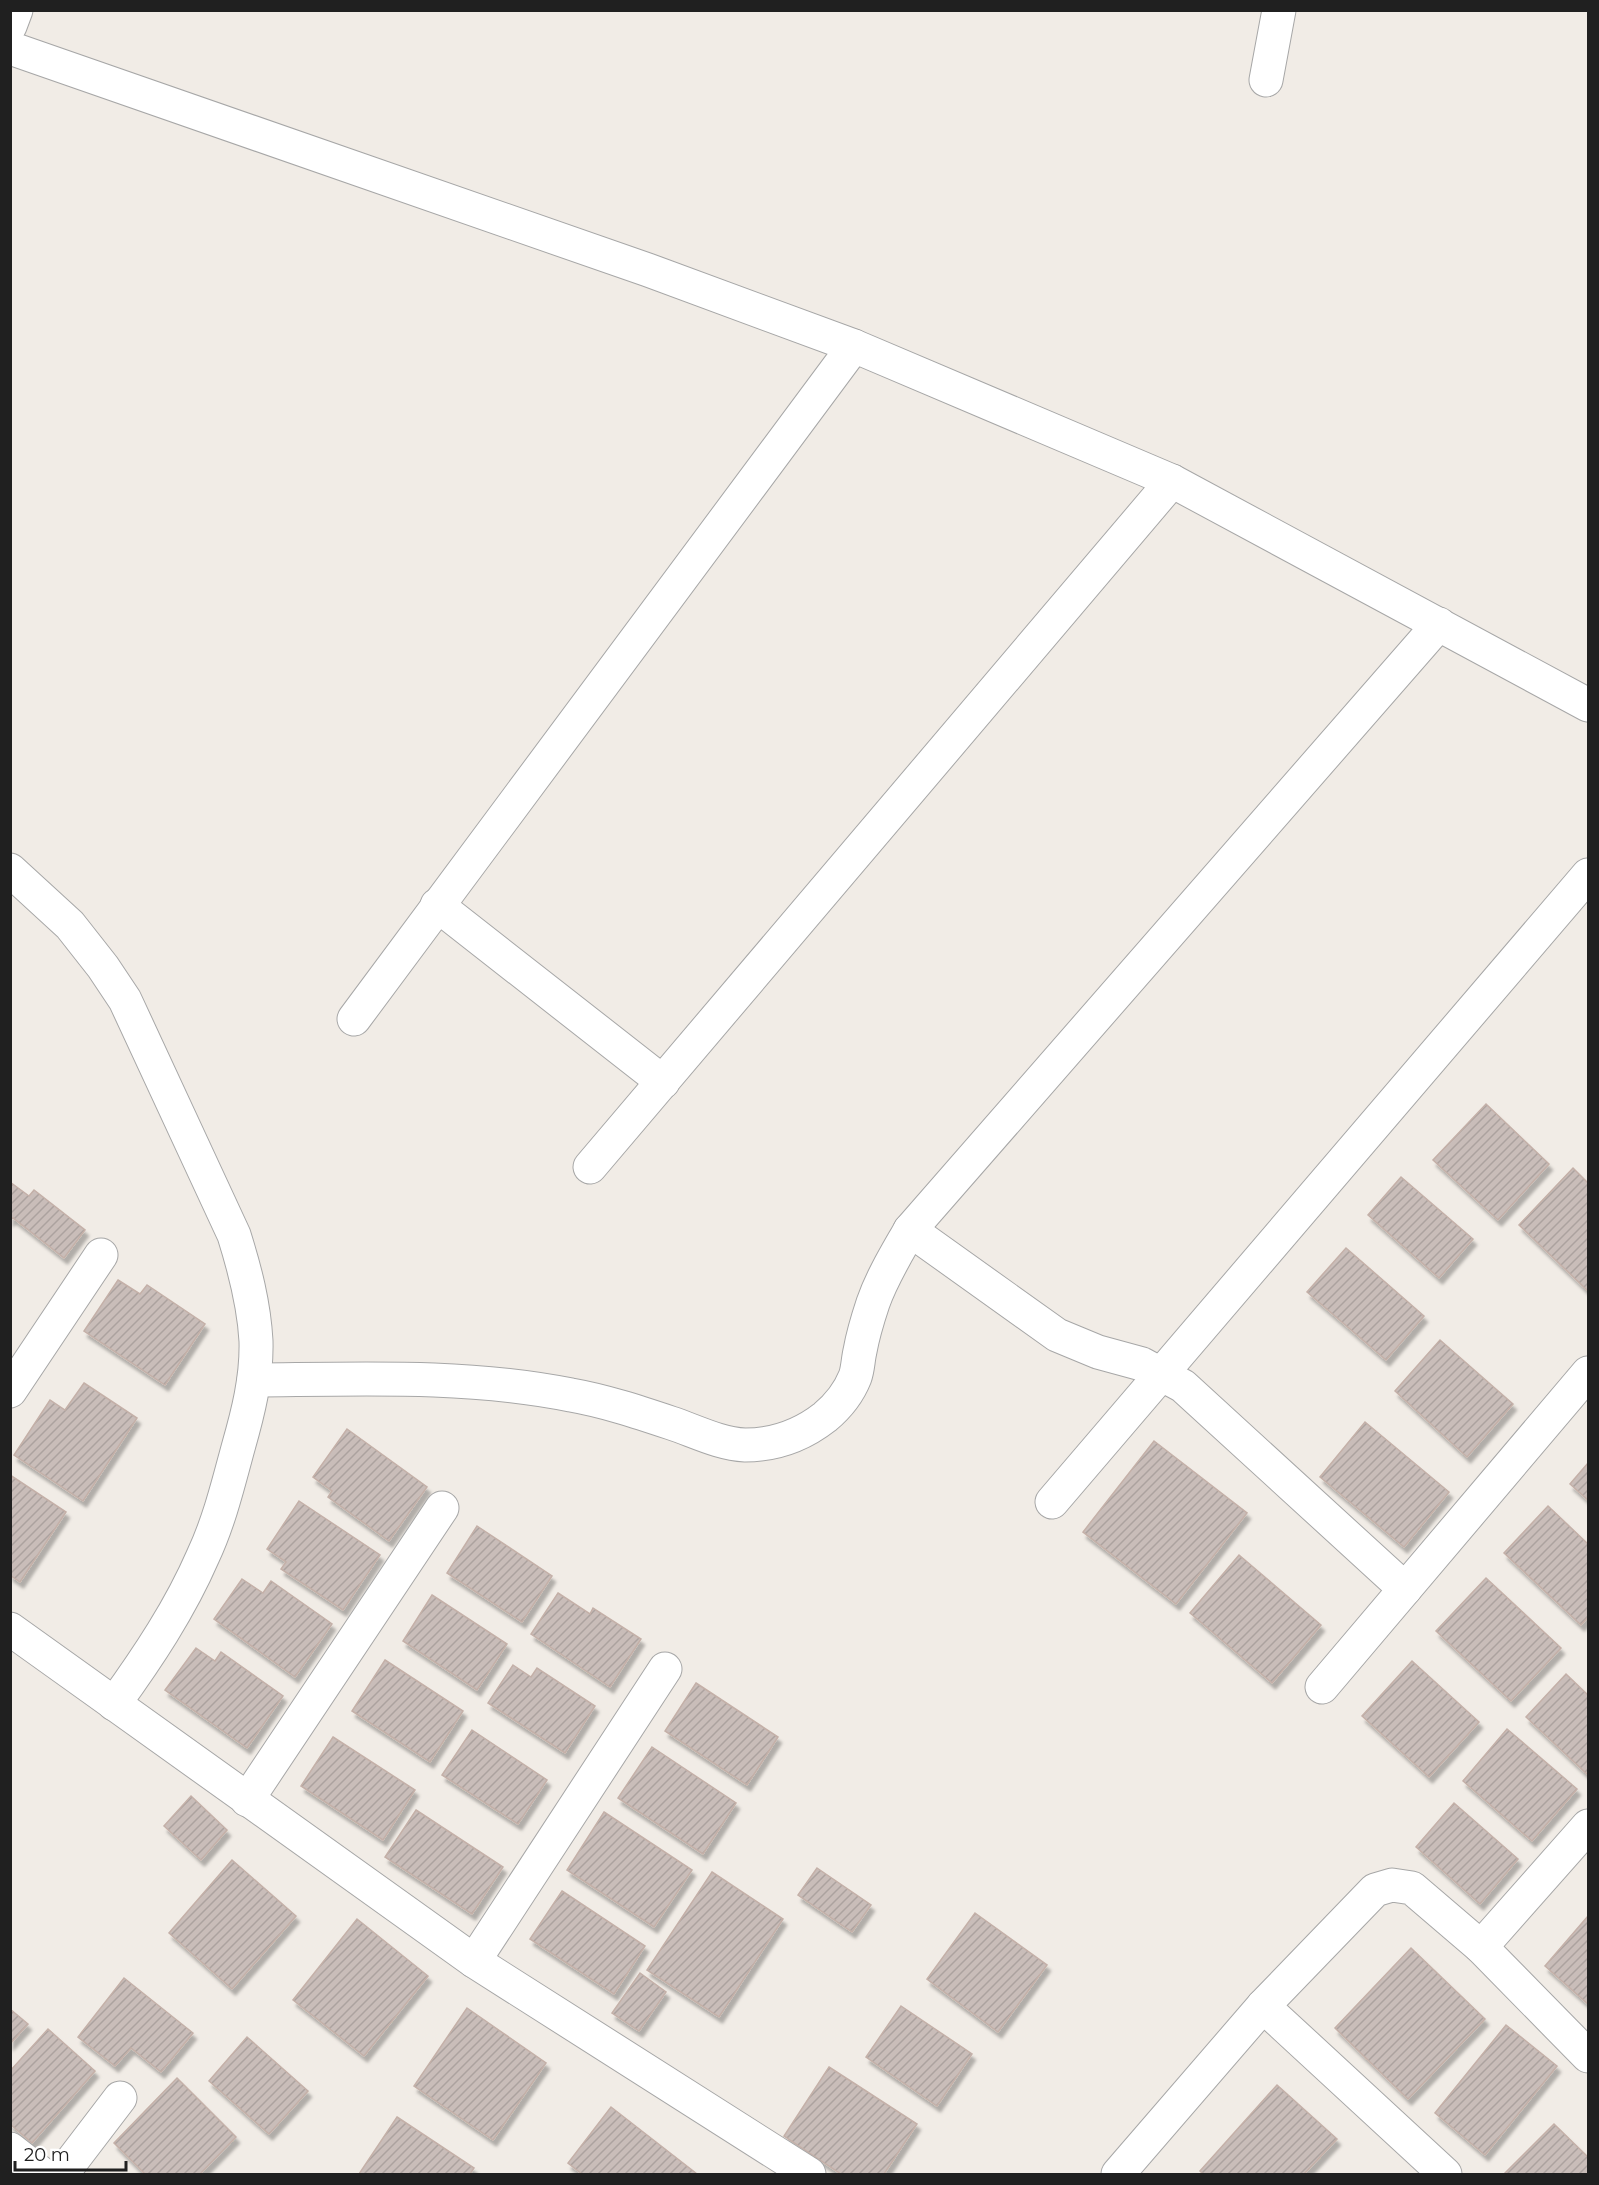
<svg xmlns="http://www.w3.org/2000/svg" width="1599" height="2185" viewBox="0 0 1599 2185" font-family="Montserrat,sans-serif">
<defs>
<pattern id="building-hatch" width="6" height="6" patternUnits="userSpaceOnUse" patternTransform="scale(1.5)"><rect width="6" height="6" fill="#c9bdb9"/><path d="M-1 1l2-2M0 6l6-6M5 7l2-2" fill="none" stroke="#aca29f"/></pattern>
<filter id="shadow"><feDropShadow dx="3.5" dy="6" stdDeviation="1.5" flood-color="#0004"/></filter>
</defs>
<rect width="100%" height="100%" fill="#f1ece6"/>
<g fill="url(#building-hatch)" stroke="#c4b0a8" stroke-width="1.5" filter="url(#shadow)">
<path d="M 1486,1104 L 1549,1164 L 1498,1220 L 1433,1160 Z"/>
<path d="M 1573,1168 L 1588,1183 L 1588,1291 L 1519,1225 Z"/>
<path d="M 1401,1177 L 1473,1239 L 1439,1278 L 1368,1215 Z"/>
<path d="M 10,1182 L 29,1196 L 34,1190 L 85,1230 L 64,1258 L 13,1218 L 10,1220 Z"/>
<path d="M 1346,1248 L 1424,1316 L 1386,1360 L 1307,1292 Z"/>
<path d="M 118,1280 L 140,1294 L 147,1285 L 205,1324 L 165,1385 L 84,1331 Z"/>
<path d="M 1440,1340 L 1513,1404 L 1467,1457 L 1395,1391 Z"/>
<path d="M 84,1383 L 137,1418 L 83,1501 L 14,1455 L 50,1400 L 65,1410 Z"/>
<path d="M 1365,1422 L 1449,1492 L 1404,1547 L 1320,1477 Z"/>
<path d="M 347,1429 L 427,1487 L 389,1541 L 328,1497 L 332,1491 L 313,1477 Z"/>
<path d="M 1154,1441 L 1247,1513 L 1176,1604 L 1083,1532 Z"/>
<path d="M 1588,1463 L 1588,1500 L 1570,1484 Z"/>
<path d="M 10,1475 L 66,1512 L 20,1582 L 10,1575 Z"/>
<path d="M 299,1501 L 380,1555 L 343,1610 L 281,1569 L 286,1562 L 267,1549 Z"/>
<path d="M 1548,1506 L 1588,1544 L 1588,1617 L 1581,1625 L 1504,1553 Z"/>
<path d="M 477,1526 L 552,1576 L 522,1622 L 447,1573 Z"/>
<path d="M 1239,1555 L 1321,1625 L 1272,1683 L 1190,1613 Z"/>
<path d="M 1486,1578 L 1561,1648 L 1511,1701 L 1436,1631 Z"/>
<path d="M 242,1579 L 263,1593 L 271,1581 L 332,1624 L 295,1677 L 214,1619 Z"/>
<path d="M 558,1593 L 590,1614 L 593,1608 L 641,1639 L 610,1687 L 531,1634 Z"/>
<path d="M 432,1595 L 507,1644 L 477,1690 L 403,1641 Z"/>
<path d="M 196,1648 L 215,1661 L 221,1652 L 283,1696 L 247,1748 L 165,1690 Z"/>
<path d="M 385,1660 L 463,1711 L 430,1762 L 352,1711 Z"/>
<path d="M 1412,1661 L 1479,1722 L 1429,1777 L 1362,1716 Z"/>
<path d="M 513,1665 L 531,1677 L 537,1668 L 595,1706 L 565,1753 L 488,1703 Z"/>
<path d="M 1566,1674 L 1588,1695 L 1588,1775 L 1526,1717 Z"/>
<path d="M 696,1683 L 778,1737 L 747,1785 L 665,1731 Z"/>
<path d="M 1507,1729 L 1577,1789 L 1532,1841 L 1463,1781 Z"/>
<path d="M 472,1730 L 547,1780 L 518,1824 L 442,1775 Z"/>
<path d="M 333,1737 L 415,1790 L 383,1840 L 301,1786 Z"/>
<path d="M 652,1747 L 736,1803 L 703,1854 L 618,1798 Z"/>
<path d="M 191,1796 L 227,1830 L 201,1860 L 164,1826 Z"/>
<path d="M 1454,1803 L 1518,1859 L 1480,1904 L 1416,1847 Z"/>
<path d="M 416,1810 L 503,1867 L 472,1914 L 385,1857 Z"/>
<path d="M 604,1812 L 692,1870 L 654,1927 L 567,1870 Z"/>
<path d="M 232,1860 L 296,1916 L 232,1989 L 169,1933 Z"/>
<path d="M 817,1868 L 871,1905 L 852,1932 L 798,1895 Z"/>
<path d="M 712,1872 L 783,1919 L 719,2017 L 647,1970 Z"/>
<path d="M 562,1891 L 645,1946 L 614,1994 L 530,1939 Z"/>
<path d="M 975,1913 L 1047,1965 L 998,2032 L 927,1979 Z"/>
<path d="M 1588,1916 L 1588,2004 L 1545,1966 Z"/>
<path d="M 357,1919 L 428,1976 L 364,2056 L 293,2000 Z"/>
<path d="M 1411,1948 L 1485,2019 L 1408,2099 L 1335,2028 Z"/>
<path d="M 640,1973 L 666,1992 L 639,2031 L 612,2013 Z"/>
<path d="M 124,1978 L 193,2033 L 161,2072 L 131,2048 L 115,2066 L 78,2037 Z"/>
<path d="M 901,2006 L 972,2054 L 937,2106 L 866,2057 Z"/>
<path d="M 467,2008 L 546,2063 L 493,2140 L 414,2086 Z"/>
<path d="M 10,2009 L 28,2024 L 10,2044 Z"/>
<path d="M 1506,2025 L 1557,2066 L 1485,2155 L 1435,2113 Z"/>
<path d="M 48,2029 L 95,2071 L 32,2143 L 10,2124 L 10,2071 Z"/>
<path d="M 247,2037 L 308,2091 L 269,2134 L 209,2081 Z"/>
<path d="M 829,2067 L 917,2124 L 884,2174 L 841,2174 L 784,2136 Z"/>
<path d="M 177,2078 L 236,2137 L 200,2174 L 145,2174 L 114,2143 Z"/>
<path d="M 1277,2085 L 1337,2139 L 1304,2174 L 1203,2174 L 1200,2171 Z"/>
<path d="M 611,2107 L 697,2174 L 582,2174 L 568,2163 Z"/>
<path d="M 397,2117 L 474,2168 L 470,2174 L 359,2174 Z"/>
<path d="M 1554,2124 L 1588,2157 L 1588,2174 L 1504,2174 Z"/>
</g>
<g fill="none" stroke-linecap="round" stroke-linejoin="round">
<g stroke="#a7a7a7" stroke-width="35">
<g id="minor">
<path d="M 10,26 L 16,10"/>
<path d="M 10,48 L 648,270 L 854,346 L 1172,481 L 1588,705"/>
<path d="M 1266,80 L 1279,10"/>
<path d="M 10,870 L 70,925 L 103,967 L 125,1000 L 234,1235 C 245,1270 254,1304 256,1341 C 257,1378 248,1413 238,1448 C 228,1485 219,1522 203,1556 C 180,1609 148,1657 114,1704"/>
<path d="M 437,905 L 663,1082"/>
<path d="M 354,1019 L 854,346"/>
<path d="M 590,1167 L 1172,481"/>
<path d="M 910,1230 L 1057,1335 L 1098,1352 L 1142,1364 L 1183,1386 L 1405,1589"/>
<path d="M 254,1380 C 360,1379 466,1374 571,1395 C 605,1401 638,1412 671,1423 C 695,1431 720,1444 745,1445 C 775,1445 802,1435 825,1417 C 837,1407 849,1392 855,1377 C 858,1369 858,1359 860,1351 C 863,1334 868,1318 873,1303 C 882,1277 897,1253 910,1230 L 1439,624"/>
<path d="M 10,1391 L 101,1255"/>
<path d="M 1052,1502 L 1588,875"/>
<path d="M 10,1629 L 474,1961 L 809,2174"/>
<path d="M 1322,1687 L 1588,1373"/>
<path d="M 247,1800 L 442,1508"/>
<path d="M 1481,1947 L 1588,1826"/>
<path d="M 474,1961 L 665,1669"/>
<path d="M 1263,2006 L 1445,2174"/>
<path d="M 10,2149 L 42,2174"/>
<path d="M 62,2174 L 120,2098"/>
<path d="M 1118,2174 L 1263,2006 L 1375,1890 L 1392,1885 L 1412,1888 L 1481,1947 L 1588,2056"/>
</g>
</g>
<use href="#minor" stroke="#fff" stroke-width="33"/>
</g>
<rect width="1599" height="2185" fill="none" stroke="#202020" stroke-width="24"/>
<path d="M15 2161v9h111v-9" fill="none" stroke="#202020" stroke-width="3"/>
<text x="24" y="2161" font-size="18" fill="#202020" stroke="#ffffff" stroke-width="4.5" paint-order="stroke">20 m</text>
</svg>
